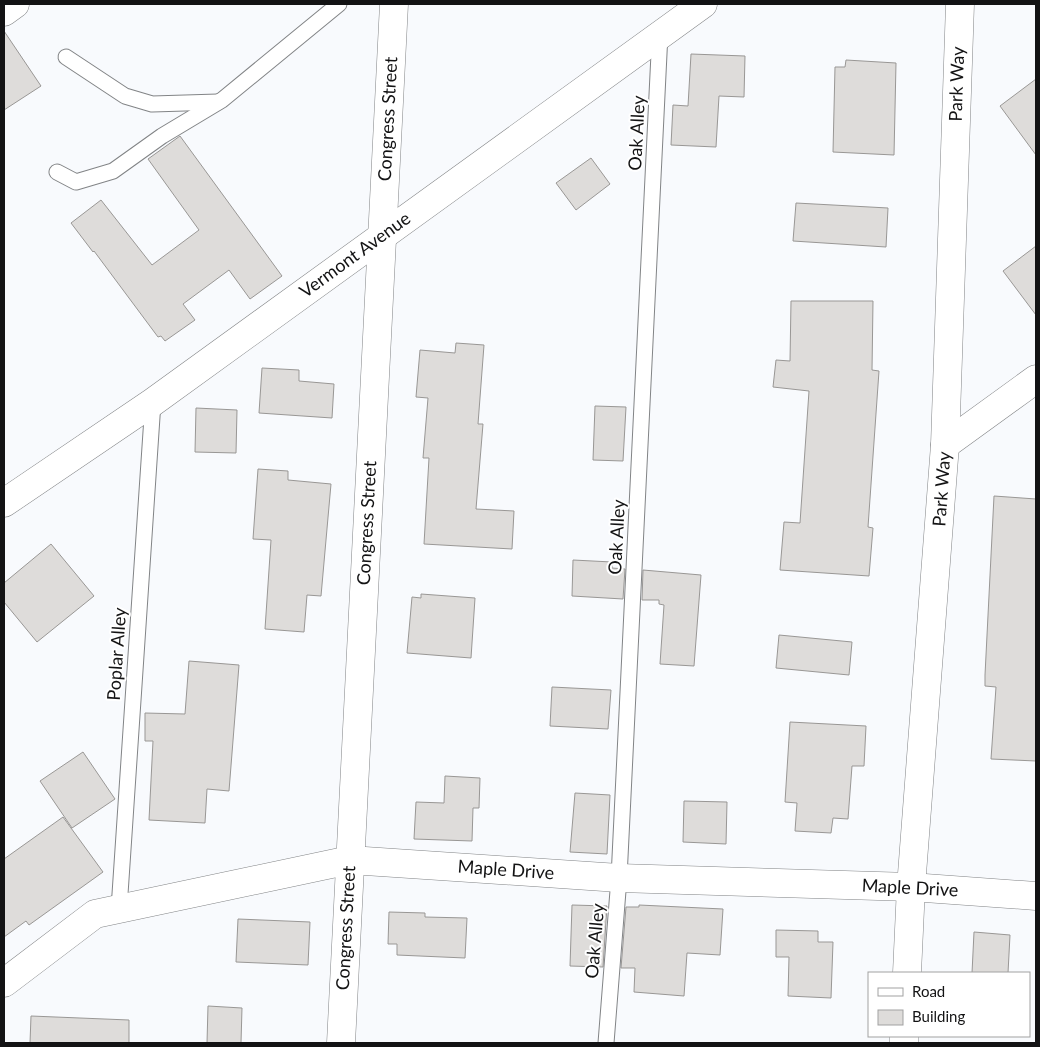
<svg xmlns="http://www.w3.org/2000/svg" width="1040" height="1047" viewBox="0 0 1040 1047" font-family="Lato,sans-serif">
<rect width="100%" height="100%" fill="#f8fafd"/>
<g fill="#dedcda" stroke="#999795">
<path d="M 4,31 L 41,86 L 4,110 Z"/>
<path d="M 691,54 L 745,56 L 744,97 L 719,96 L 716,147 L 671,145 L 673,105 L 688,106 Z"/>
<path d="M 846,60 L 896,63 L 894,155 L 833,152 L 835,67 L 845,67 Z"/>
<path d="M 1036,79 L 1036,155 L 1000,106 Z"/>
<path d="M 180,136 L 282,276 L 250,299 L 229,270 L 183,304 L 195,320 L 165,341 L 161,336 L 158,337 L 94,251 L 93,252 L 71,223 L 101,200 L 152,265 L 199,230 L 148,159 Z"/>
<path d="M 591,158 L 610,184 L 576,210 L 556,183 Z"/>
<path d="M 796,203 L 888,208 L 886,247 L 793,241 Z"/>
<path d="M 1036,246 L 1036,315 L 1003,271 Z"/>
<path d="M 791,301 L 873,301 L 872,370 L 879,371 L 868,527 L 873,528 L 869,576 L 780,570 L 784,522 L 800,523 L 809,391 L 773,387 L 776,360 L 790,361 Z"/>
<path d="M 456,343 L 484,345 L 478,424 L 483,424 L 476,509 L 514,511 L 512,549 L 424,544 L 429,458 L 423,458 L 428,398 L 416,397 L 420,350 L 455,353 Z"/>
<path d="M 262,368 L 299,370 L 299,381 L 334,384 L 332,418 L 259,413 Z"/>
<path d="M 595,406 L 626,407 L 623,461 L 593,460 Z"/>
<path d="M 196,408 L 237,410 L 236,453 L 195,452 Z"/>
<path d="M 258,469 L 288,471 L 288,480 L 331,484 L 321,596 L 307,595 L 304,632 L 265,629 L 271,540 L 253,539 Z"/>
<path d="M 994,496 L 1036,499 L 1036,761 L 991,759 L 996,687 L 985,686 L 985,675 Z"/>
<path d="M 51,544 L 94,596 L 37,642 L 4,602 L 4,583 Z"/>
<path d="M 573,560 L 612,562 L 612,568 L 625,569 L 623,599 L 572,596 Z"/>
<path d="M 643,570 L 701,575 L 694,666 L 660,664 L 664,605 L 659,604 L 659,600 L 642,600 Z"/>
<path d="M 421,594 L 475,598 L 471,658 L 407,653 L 412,597 L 421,598 Z"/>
<path d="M 779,635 L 852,642 L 849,675 L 776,668 Z"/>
<path d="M 189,661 L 239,665 L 229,791 L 207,789 L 205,823 L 149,820 L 153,741 L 145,741 L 145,713 L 185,714 Z"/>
<path d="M 552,687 L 611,690 L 608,729 L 550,726 Z"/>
<path d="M 790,722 L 866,726 L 864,766 L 852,766 L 848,819 L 833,818 L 831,833 L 795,831 L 797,803 L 785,802 Z"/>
<path d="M 83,752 L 115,799 L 72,828 L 40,781 Z"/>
<path d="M 445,776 L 480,778 L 479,808 L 473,808 L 472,841 L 414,839 L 416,802 L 444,803 Z"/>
<path d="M 575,793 L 610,795 L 607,854 L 570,852 Z"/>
<path d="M 684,801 L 727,802 L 726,844 L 683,842 Z"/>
<path d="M 63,817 L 103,872 L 29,925 L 26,921 L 4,937 L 4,859 Z"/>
<path d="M 572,905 L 607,906 L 603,967 L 570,966 Z"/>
<path d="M 639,905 L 723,909 L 720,955 L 687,953 L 684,996 L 634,992 L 635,968 L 621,968 L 626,907 L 639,907 Z"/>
<path d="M 389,912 L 425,913 L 425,917 L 467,918 L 465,958 L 397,955 L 397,944 L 388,944 Z"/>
<path d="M 238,919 L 310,922 L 308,965 L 236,962 Z"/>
<path d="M 776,930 L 818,931 L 818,942 L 833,942 L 831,998 L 788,996 L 789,957 L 776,957 Z"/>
<path d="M 974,932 L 1010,935 L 1008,973 L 972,973 Z"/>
<path d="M 208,1006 L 242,1008 L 241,1043 L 207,1043 Z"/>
<path d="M 31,1016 L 129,1020 L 129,1043 L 30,1043 Z"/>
</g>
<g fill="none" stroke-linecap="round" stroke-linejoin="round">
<g stroke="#828486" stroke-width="17">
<g id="lane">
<path d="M 66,57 L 125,96 L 152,104 L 218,102"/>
<path d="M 57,172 L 76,182 L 113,171 L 162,136 L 222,100 L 339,4"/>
<path d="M 119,909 L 153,402"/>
<path d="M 606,1043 L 619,878 L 660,33"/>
</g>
</g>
<g stroke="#828486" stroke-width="29">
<g id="street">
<path d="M 4,12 L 15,4"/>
<path d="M 945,445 L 1036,379"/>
<path d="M 4,503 L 153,402 L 703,4"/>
<path d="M 907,973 L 911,887 L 945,445 L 960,4"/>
<path d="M 4,983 L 95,914 L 350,860 L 619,878 L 911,887 L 1036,896"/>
<path d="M 341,1043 L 394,4"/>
<path d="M 904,1043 L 904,1036"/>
</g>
</g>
<use href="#lane" stroke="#fff" stroke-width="15"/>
<use href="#street" stroke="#fff" stroke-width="28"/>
</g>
<g text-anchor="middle" stroke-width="4" stroke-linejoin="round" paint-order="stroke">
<g font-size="18" fill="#131314" stroke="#fff">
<text transform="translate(957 84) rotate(-88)" y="6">Park Way</text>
<text transform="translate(388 119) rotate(-87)" y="6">Congress Street</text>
<text transform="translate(637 133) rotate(-87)" y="6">Oak Alley</text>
<text transform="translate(355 255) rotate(-36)" y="6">Vermont Avenue</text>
<text transform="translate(942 489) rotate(-86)" y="6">Park Way</text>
<text transform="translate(367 523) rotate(-87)" y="6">Congress Street</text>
<text transform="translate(617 537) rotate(-87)" y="6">Oak Alley</text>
<text transform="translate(117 654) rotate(-86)" y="6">Poplar Alley</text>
<text transform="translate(506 870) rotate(4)" y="6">Maple Drive</text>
<text transform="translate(910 888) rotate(3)" y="6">Maple Drive</text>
<text transform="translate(346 928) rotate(-87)" y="6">Congress Street</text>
<text transform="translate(595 941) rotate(-85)" y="6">Oak Alley</text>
</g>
</g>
<rect width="1040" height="1047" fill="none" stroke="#131314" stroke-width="10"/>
<rect x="868" y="972" width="162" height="65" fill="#ffffff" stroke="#a1a1a1"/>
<rect x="878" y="988" width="25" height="8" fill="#ffffff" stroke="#a1a1a1"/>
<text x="912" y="997" font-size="15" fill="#131314">Road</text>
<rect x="878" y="1010" width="25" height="15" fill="#dedcda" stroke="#a1a1a1"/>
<text x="912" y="1022" font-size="15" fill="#131314">Building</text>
</svg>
